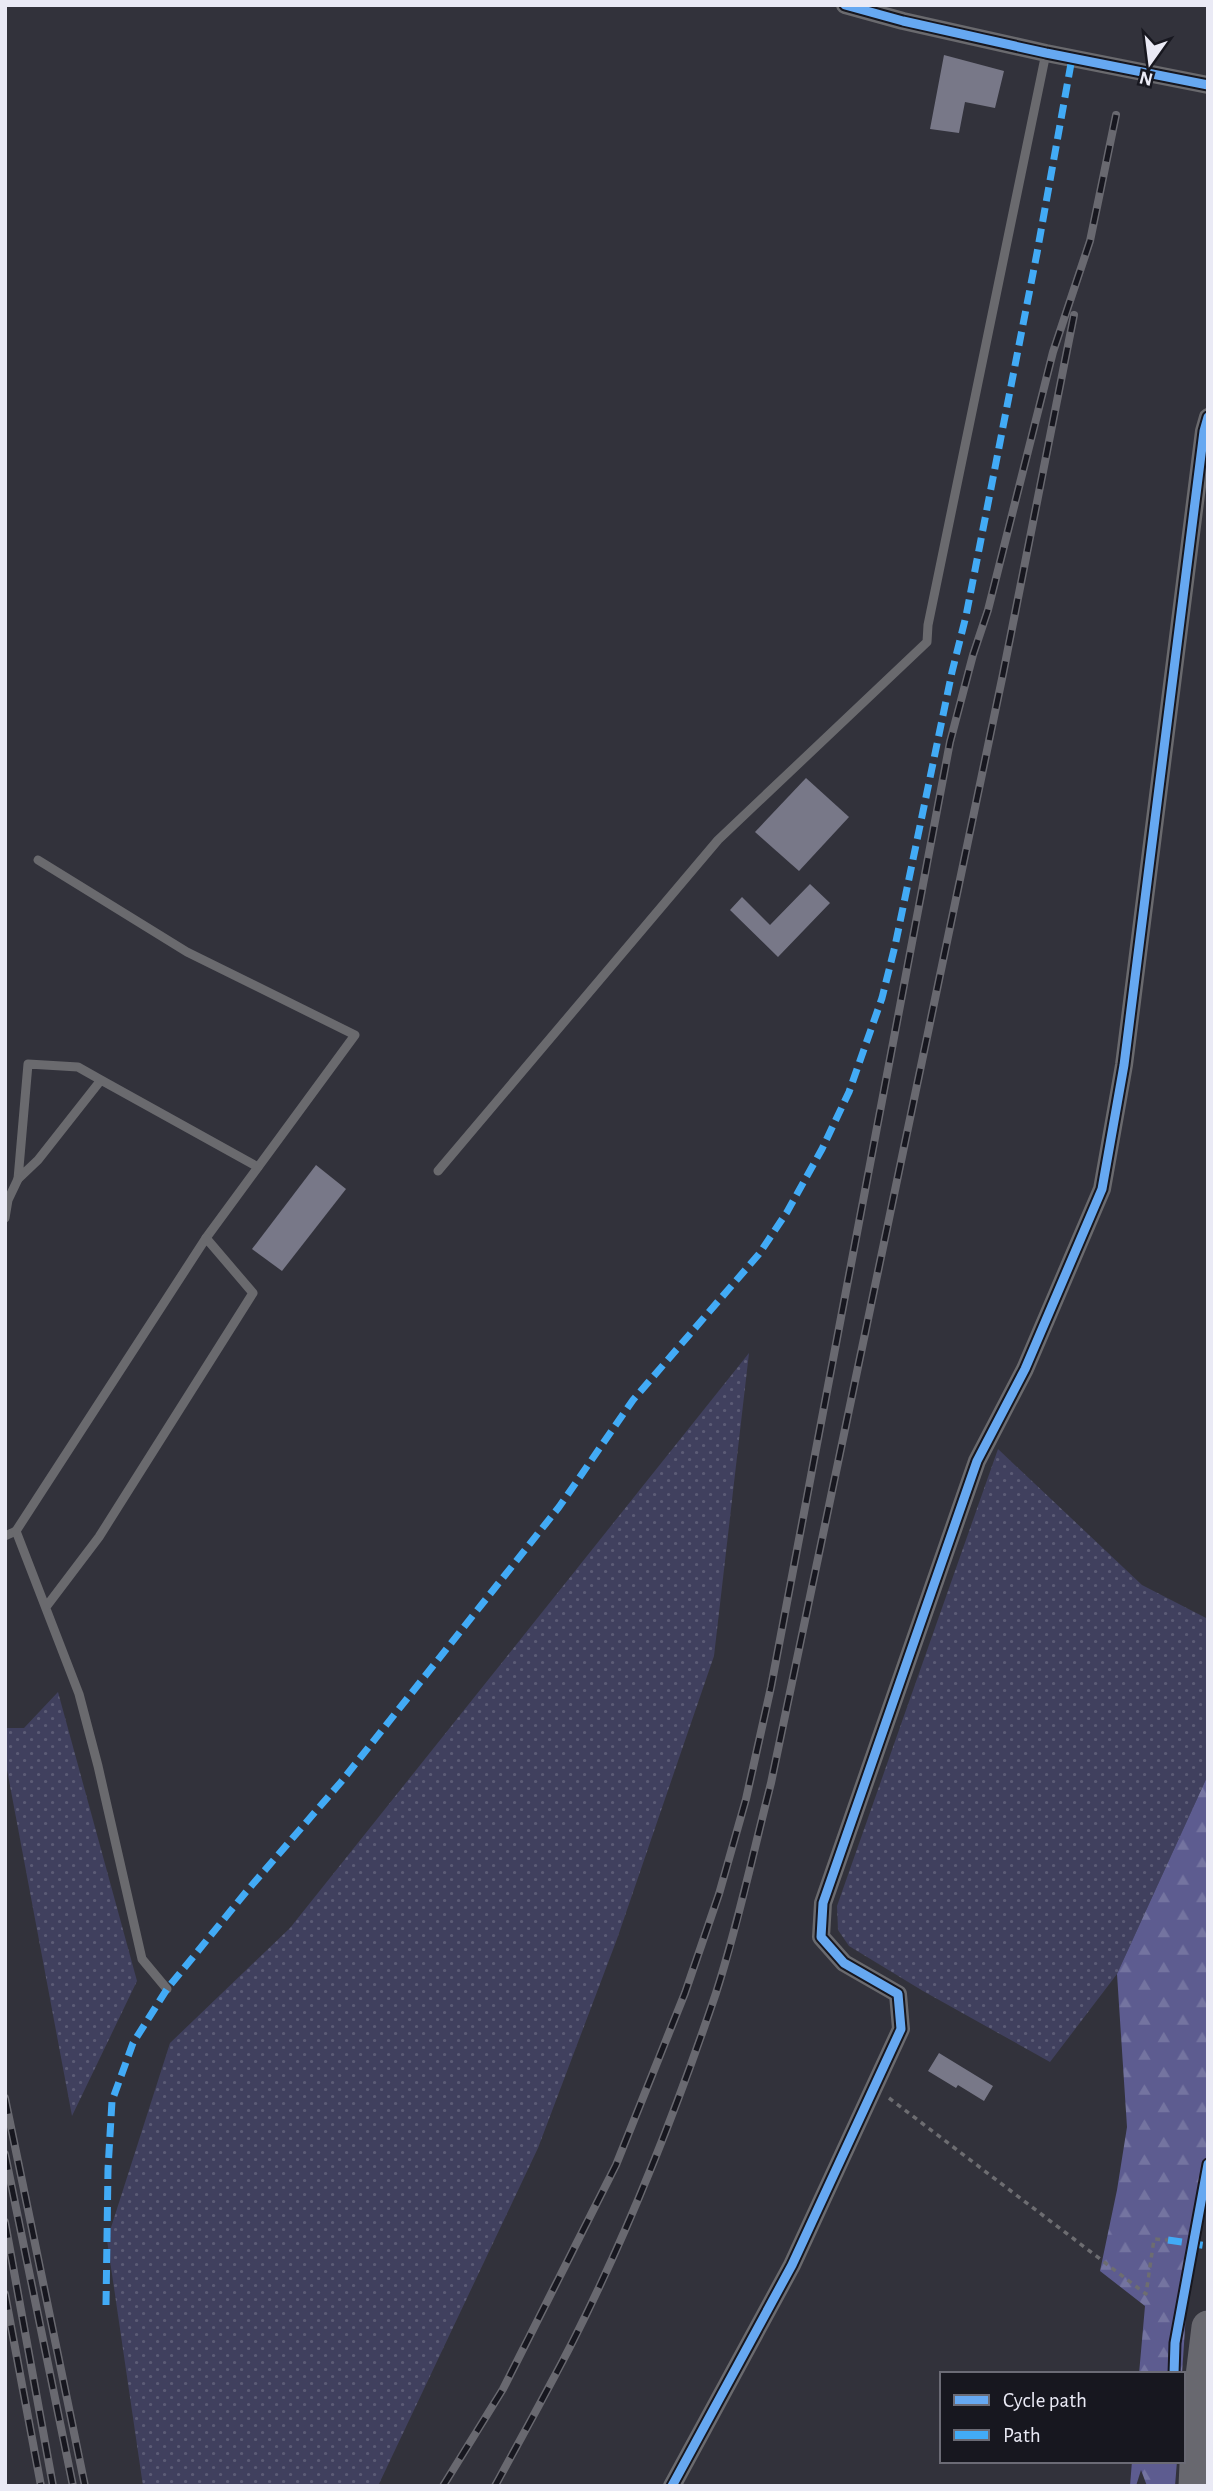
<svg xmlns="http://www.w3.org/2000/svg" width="1213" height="2491" viewBox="0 0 1213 2491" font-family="'Alegreya Sans',sans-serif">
<defs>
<pattern id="grass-dots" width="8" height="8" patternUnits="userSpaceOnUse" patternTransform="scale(1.75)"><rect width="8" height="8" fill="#40405e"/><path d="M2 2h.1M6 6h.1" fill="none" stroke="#5c5c76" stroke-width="1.8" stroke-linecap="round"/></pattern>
<pattern id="forest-firs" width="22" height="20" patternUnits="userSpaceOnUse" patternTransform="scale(1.75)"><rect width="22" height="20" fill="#5d5c90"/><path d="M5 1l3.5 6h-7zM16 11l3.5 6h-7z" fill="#7474a0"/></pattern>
</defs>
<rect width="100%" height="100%" fill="#32323b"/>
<g fill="url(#grass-dots)">
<path d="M 749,1353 L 714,1656 L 617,1939 L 538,2148 L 378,2486 L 143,2486 L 107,2240 L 170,2043 L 290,1928 Z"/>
<path d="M 998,1449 L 1142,1585 L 1208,1619 L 1208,1775 L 1117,1974 L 1050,2062 L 923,1991 L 849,1946 L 838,1930 L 837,1906 Z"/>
<path d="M 58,1692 L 137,1981 L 72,2116 L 5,1759 L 5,1728 L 24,1728 Z"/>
</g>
<g fill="url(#forest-firs)">
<path d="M 1208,1775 L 1208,2160 L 1186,2313 L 1182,2374 L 1139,2374 L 1145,2306 L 1100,2271 L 1117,2190 L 1127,2127 L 1117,1974 Z"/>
<path d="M 1132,2461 L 1177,2461 L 1175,2486 L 1147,2486 L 1141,2470 L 1136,2486 L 1130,2486 Z"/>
</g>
<g fill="#787888">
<path d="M 944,55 L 1004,71 L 995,108 L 965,102 L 959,133 L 930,129 Z"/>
<path d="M 806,778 L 849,817 L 799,871 L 755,832 Z"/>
<path d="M 810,884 L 830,903 L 778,957 L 730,910 L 742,897 L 770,925 Z"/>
<path d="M 316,1165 L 346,1189 L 282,1271 L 252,1249 Z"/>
<path d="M 939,2053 L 993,2086 L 984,2101 L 958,2085 L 956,2088 L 928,2071 Z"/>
</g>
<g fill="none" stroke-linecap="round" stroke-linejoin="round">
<path stroke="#6d6d71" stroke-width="3.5" stroke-dasharray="5 5" stroke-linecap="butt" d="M 889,2098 L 1146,2294 L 1154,2239 L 1168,2240"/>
<g stroke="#6a6a6e" stroke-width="9">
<path d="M 38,860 L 187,952 L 355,1035 L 206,1238"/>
<path d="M 101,1080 L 38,1160 L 18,1179 L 28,1064 L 78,1067 L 101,1080 L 258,1167"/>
<path d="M 438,1171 L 718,840 L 927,642 L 928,625 L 1046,53"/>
<path d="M 5,1218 L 8,1200 L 18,1179"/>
<path d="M 5,1536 L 16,1531"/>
<path d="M 46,1607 L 99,1537 L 253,1293 L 206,1238 L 16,1531 L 79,1694 L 98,1766 L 142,1959 L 167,1989"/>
</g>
<g stroke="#6a6a6e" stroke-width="18">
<path d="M 845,5 L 903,21 L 1046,53 L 1208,85"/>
<path d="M 672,2486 L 792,2265 L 901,2029 L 898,1994 L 844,1963 L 821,1937 L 823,1903 L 977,1461 L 1025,1369 L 1102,1189 L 1124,1065 L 1204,431 L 1208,417"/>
</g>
<path stroke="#68686f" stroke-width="33" d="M 1195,2486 L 1199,2401 L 1208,2327"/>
<g stroke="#696970" stroke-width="8">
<g id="rail">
<path d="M 5,2098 L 85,2486"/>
<path d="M 5,2154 L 73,2486"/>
<path d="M 5,2222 L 53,2486"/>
<path d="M 5,2294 L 41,2486"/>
<path d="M 443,2486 L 503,2389 L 616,2165 L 685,1993 L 719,1894 L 746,1799 L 771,1687 L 950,742 L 973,655 L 988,610 L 1053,352 L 1090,241 L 1116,115"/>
<path d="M 495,2486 C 521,2438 548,2390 573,2341 C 629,2230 676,2111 716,1993 C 738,1925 753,1853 771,1783 L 1003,674 L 1074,315"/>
</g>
</g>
<use href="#rail" stroke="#17171f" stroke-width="5" stroke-dasharray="16" stroke-linecap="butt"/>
<g stroke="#42abf6" stroke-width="7" stroke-dasharray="14 7" stroke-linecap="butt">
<path d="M 1168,2240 L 1208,2246"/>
<path d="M 106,2305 L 108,2169 L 112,2101 L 133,2043 L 167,1989 L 246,1892 L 341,1782 L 559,1507 L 633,1400 L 759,1254 L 787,1212 L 822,1149 L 849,1092 L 882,998 L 895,946 L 952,672 L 966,616 L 1037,253 L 1072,58"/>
</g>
<g stroke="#17171f" stroke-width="13">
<g id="cycleway">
<path d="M 845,5 L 903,21 L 1046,53 L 1208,85"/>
<path d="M 1174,2374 L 1175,2343 L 1208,2164"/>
<path d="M 672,2486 L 792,2265 L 901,2029 L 898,1994 L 844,1963 L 821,1937 L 823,1903 L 977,1461 L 1025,1369 L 1102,1189 L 1124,1065 L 1204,431 L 1208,417"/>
</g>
</g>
<use href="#cycleway" stroke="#66a8f1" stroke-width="9"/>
</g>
<rect width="1213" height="2491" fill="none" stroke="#eaeaf5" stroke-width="14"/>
<rect x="940" y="2372" width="245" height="91" fill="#17171f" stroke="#6b6b75" stroke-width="2"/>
<rect x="954" y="2395" width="35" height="10" fill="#66a8f1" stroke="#6b6b75" stroke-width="2"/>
<text x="1003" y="2407" font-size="21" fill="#eaeaf5">Cycle path</text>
<rect x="954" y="2430" width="35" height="10" fill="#42abf6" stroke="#6b6b75" stroke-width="2"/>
<text x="1003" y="2442" font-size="21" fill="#eaeaf5">Path</text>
<g transform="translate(1150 63) rotate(194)" stroke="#17171f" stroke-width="5" paint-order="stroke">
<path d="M0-5L12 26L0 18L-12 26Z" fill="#eaeaf5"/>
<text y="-10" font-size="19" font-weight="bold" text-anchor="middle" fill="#eaeaf5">N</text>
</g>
</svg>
